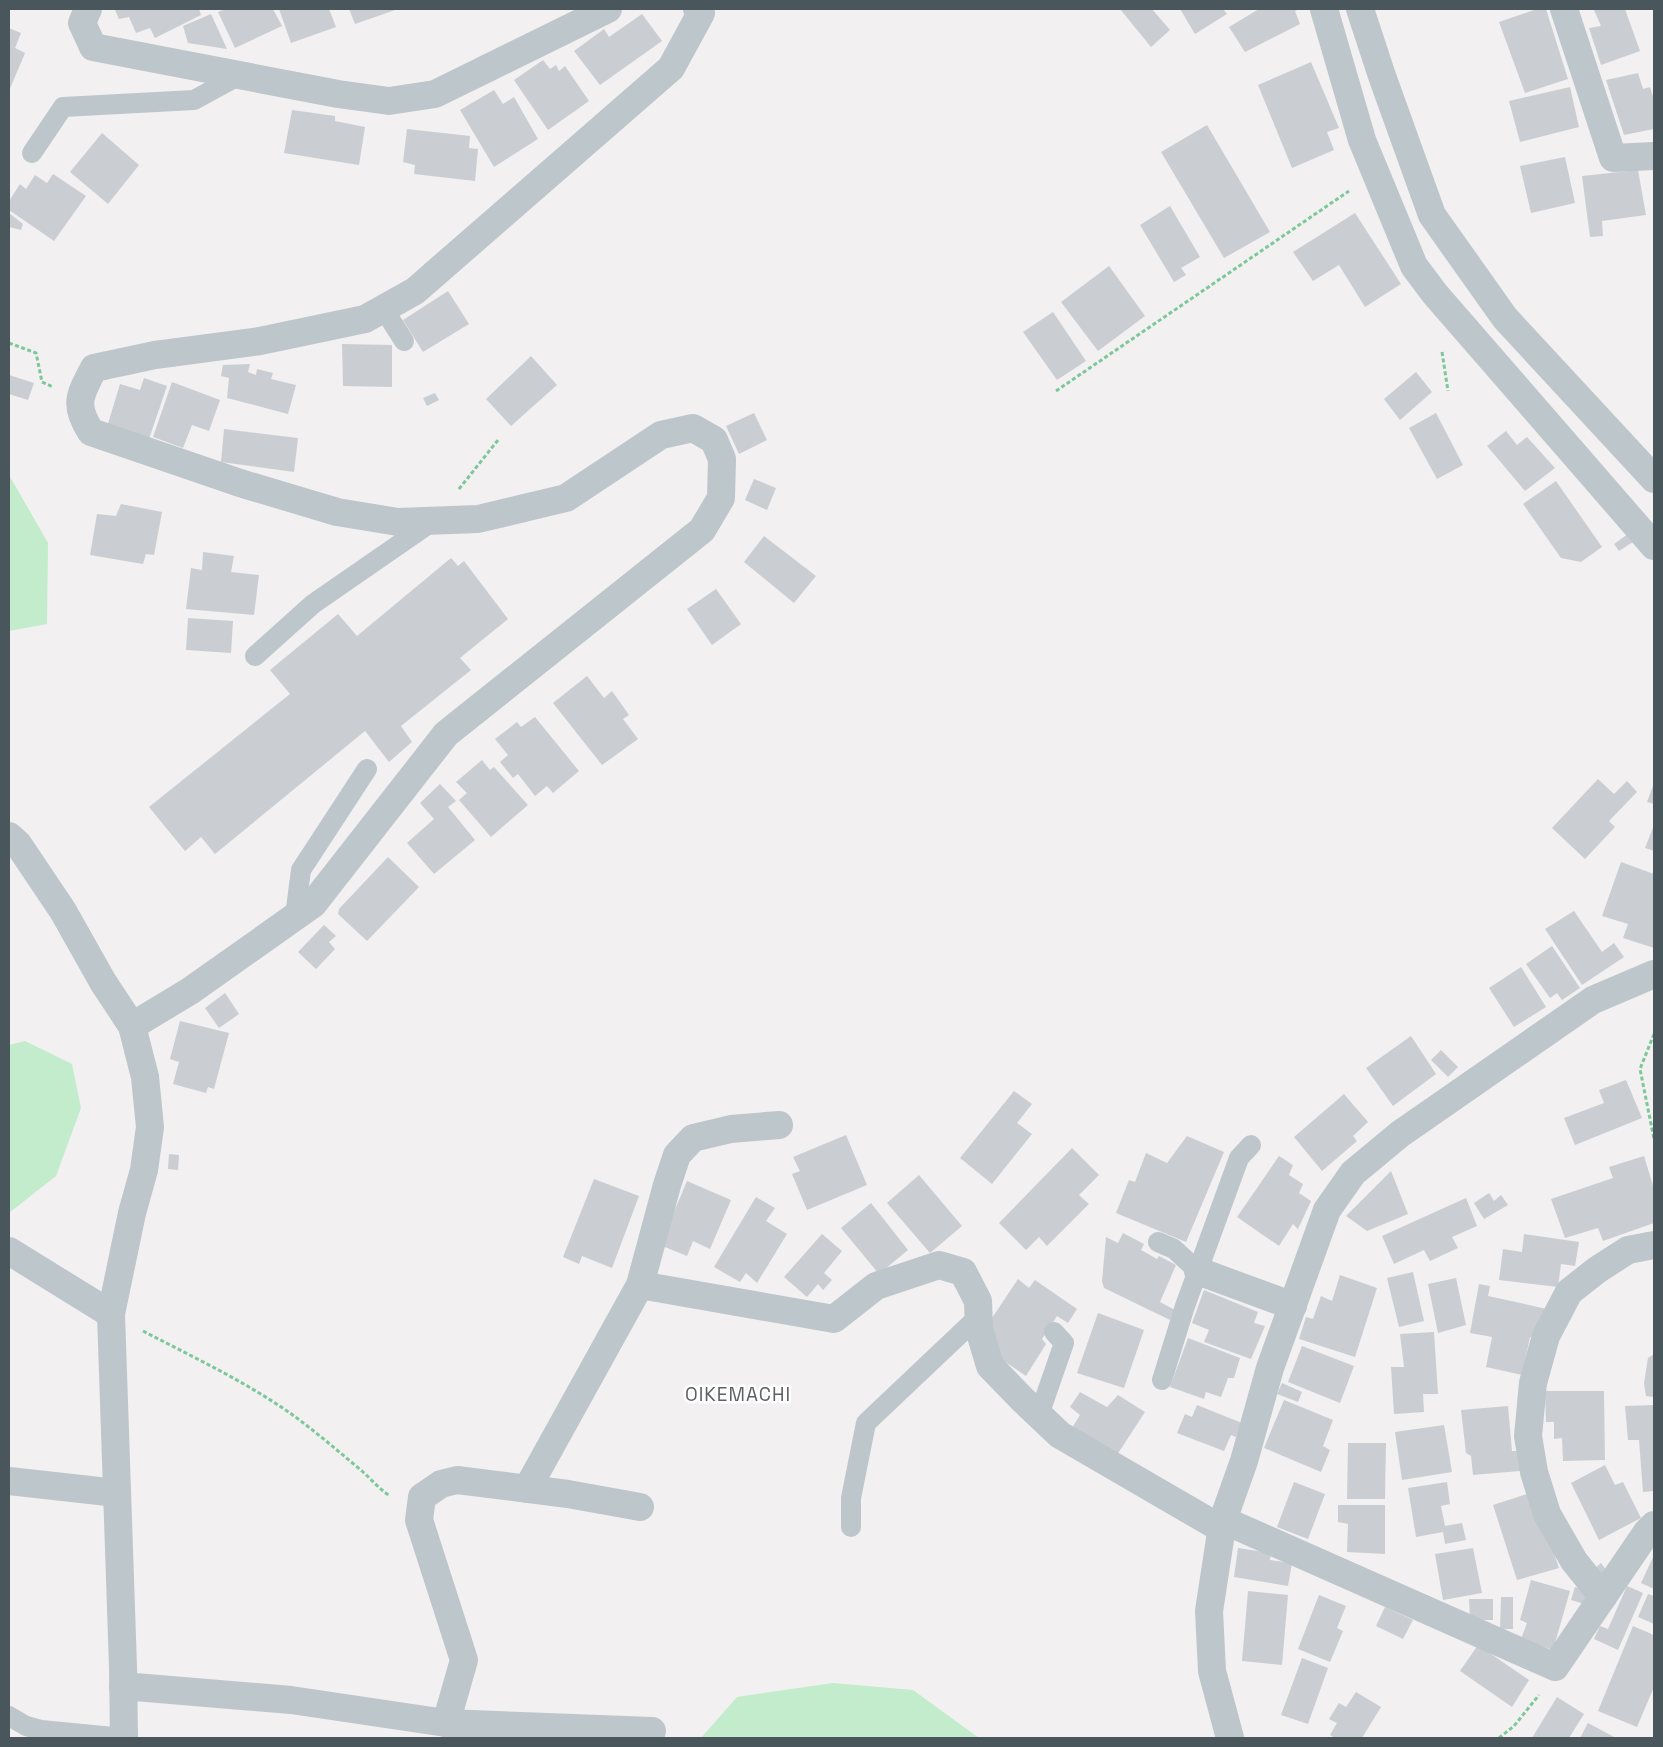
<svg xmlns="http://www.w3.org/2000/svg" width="1663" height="1747" viewBox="0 0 1663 1747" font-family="'Space Grotesk',sans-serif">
<rect width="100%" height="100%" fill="#f2f0f0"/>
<g fill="#c2eccc">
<path d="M 9,475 L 48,543 L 47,624 L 9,631 Z"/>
<path d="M 25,1041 L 72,1064 L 81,1108 L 56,1176 L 9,1213 L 9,1045 Z"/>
<path d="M 833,1683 L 913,1690 L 979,1738 L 701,1738 L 737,1697 Z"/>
</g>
<g fill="#caced2">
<path d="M 117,9 L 199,9 L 201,15 L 155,38 L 150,28 L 136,33 L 129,17 L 119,19 L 115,10 Z"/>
<path d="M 226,9 L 273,9 L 282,26 L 235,48 L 218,12 Z"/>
<path d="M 279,9 L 329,9 L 336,27 L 291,43 Z"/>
<path d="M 349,9 L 398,9 L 355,24 Z"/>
<path d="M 1120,9 L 1152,9 L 1170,30 L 1151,47 Z"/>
<path d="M 1180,9 L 1223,9 L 1227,14 L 1195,34 Z"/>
<path d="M 1259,9 L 1300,9 L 1295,11 L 1300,24 L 1245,52 L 1229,27 Z"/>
<path d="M 1537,9 L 1546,9 L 1568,79 L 1525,93 L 1499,22 Z"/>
<path d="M 1598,9 L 1625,9 L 1640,51 L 1601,65 L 1589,28 L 1601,26 L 1594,10 Z"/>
<path d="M 211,14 L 227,49 L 188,43 L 183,26 Z"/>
<path d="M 642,14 L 662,41 L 600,85 L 574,51 L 604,29 L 609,37 Z"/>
<path d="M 9,28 L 21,33 L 15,48 L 25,53 L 9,91 Z"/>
<path d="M 543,60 L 550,69 L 556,65 L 559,71 L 565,66 L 589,101 L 548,130 L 514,80 Z"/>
<path d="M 1311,62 L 1339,128 L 1327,132 L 1334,150 L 1292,168 L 1258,85 Z"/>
<path d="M 1638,73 L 1643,89 L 1650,87 L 1654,100 L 1654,129 L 1624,135 L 1606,80 Z"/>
<path d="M 1570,87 L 1579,127 L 1520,142 L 1509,101 Z"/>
<path d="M 494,90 L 503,104 L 514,97 L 538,139 L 494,167 L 460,110 Z"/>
<path d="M 292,110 L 335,116 L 335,121 L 365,127 L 359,165 L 284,153 Z"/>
<path d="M 1207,125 L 1270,232 L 1224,258 L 1161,152 Z"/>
<path d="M 407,129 L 470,136 L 469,148 L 478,149 L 475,181 L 414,174 L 415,165 L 403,162 Z"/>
<path d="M 102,133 L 139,165 L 108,204 L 70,172 Z"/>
<path d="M 1565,157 L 1575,203 L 1531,213 L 1520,166 Z"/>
<path d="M 1638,170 L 1646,215 L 1602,221 L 1603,236 L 1590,237 L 1582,176 Z"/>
<path d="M 53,174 L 86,196 L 54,241 L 9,210 L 9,201 L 20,184 L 26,189 L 35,175 L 47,183 Z"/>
<path d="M 1170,206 L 1200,257 L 1181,268 L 1186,275 L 1174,282 L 1140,225 Z"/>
<path d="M 9,213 L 23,224 L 21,230 L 9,227 Z"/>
<path d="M 1355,213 L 1401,284 L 1365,307 L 1339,265 L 1313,281 L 1293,252 Z"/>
<path d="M 1109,266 L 1145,316 L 1098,351 L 1061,302 Z"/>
<path d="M 448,291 L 469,324 L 423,352 L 403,320 Z"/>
<path d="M 1053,312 L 1086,361 L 1057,380 L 1023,332 Z"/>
<path d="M 342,344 L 392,345 L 392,387 L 343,386 Z"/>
<path d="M 531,356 L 557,385 L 511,426 L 486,399 Z"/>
<path d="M 250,364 L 248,372 L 256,375 L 257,369 L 273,373 L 271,379 L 296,385 L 288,414 L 227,398 L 229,378 L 221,376 L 223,365 Z"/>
<path d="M 1416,372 L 1432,392 L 1400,420 L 1384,399 Z"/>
<path d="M 9,375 L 34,383 L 28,400 L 9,394 Z"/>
<path d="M 144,378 L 167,386 L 149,439 L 107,427 L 120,384 L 140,390 Z"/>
<path d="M 172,382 L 220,400 L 209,431 L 192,425 L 183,448 L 153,437 Z"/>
<path d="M 435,393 L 439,400 L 427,406 L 423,398 Z"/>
<path d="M 754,413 L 767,440 L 739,454 L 726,426 Z"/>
<path d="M 1436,413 L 1463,465 L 1437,479 L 1409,428 Z"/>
<path d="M 224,429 L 298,438 L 294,472 L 221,462 Z"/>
<path d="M 1506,431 L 1517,445 L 1527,437 L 1555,468 L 1525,491 L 1487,446 Z"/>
<path d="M 754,479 L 776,488 L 767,510 L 745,500 Z"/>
<path d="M 1556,481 L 1602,547 L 1581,562 L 1561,558 L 1523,504 Z"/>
<path d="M 121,504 L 162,512 L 154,555 L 146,554 L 143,564 L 90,555 L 97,514 L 116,516 Z"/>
<path d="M 1628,534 L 1633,542 L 1619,551 L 1614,544 Z"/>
<path d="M 764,536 L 816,576 L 794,603 L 744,562 Z"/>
<path d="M 203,552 L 234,556 L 231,572 L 259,575 L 254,615 L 186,609 L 191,568 L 202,570 Z"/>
<path d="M 451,558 L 458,566 L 464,561 L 508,619 L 460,658 L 471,670 L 401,726 L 412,742 L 389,762 L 365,731 L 215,854 L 201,837 L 185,851 L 149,807 L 290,694 L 270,670 L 338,614 L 357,636 Z"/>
<path d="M 716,589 L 741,624 L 712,645 L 687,609 Z"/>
<path d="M 188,618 L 233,621 L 231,653 L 186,650 Z"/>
<path d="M 587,676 L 604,698 L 612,691 L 629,715 L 623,719 L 638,739 L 602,765 L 553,703 Z"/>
<path d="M 535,717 L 579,771 L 553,793 L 547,786 L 535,796 L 518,774 L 513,778 L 500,762 L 508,755 L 495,739 L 517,722 L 521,727 Z"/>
<path d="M 482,760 L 490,770 L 494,767 L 528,805 L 491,837 L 459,800 L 467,793 L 456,782 Z"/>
<path d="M 1598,779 L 1614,794 L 1627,781 L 1637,792 L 1609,821 L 1615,827 L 1585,859 L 1552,828 Z"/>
<path d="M 1654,783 L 1654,804 L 1647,802 Z"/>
<path d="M 440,784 L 456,801 L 448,807 L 475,840 L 434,874 L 407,843 L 434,819 L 420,803 Z"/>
<path d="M 1654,825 L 1654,851 L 1645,848 Z"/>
<path d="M 388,857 L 419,887 L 367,941 L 338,914 L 339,909 Z"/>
<path d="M 1621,862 L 1654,874 L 1654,948 L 1623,938 L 1628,924 L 1602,916 Z"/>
<path d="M 1574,911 L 1602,952 L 1614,943 L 1624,957 L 1582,985 L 1545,929 Z"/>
<path d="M 324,925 L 336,936 L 329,942 L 335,949 L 316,969 L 298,952 Z"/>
<path d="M 1552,946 L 1580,988 L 1562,1000 L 1557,993 L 1550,998 L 1526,964 Z"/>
<path d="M 1521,967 L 1546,1007 L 1514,1027 L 1489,988 Z"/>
<path d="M 225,993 L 239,1014 L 219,1028 L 205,1008 Z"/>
<path d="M 180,1021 L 229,1033 L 214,1089 L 208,1087 L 206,1093 L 173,1084 L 179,1062 L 170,1059 Z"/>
<path d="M 1411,1036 L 1436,1074 L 1393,1106 L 1366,1068 Z"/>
<path d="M 1441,1050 L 1458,1067 L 1448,1077 L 1431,1060 Z"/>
<path d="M 1626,1080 L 1642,1118 L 1575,1145 L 1564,1118 L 1604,1103 L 1599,1090 Z"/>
<path d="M 1014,1091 L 1032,1104 L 1017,1123 L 1032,1134 L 992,1184 L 960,1158 Z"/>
<path d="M 1344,1094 L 1368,1122 L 1353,1136 L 1357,1141 L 1322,1171 L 1294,1137 Z"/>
<path d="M 846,1135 L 867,1185 L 807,1210 L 792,1174 L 800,1171 L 793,1157 Z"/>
<path d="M 1187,1136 L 1224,1152 L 1186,1242 L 1116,1213 L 1129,1180 L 1135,1182 L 1146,1153 L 1167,1163 Z"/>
<path d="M 1072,1148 L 1099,1175 L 1079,1195 L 1089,1204 L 1047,1246 L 1039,1237 L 1026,1250 L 999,1223 Z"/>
<path d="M 169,1154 L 179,1155 L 178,1170 L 168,1169 Z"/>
<path d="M 1279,1156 L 1293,1165 L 1289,1175 L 1303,1184 L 1299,1193 L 1311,1201 L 1298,1229 L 1293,1224 L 1279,1246 L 1237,1217 Z"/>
<path d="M 1644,1156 L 1654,1189 L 1654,1223 L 1603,1241 L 1598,1228 L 1565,1238 L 1551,1199 L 1613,1178 L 1609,1167 Z"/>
<path d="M 1391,1171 L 1408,1214 L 1367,1231 L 1346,1216 Z"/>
<path d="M 919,1175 L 962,1226 L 930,1253 L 887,1203 Z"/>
<path d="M 594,1179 L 639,1196 L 612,1268 L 582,1256 L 579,1264 L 563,1257 Z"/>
<path d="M 687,1181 L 731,1200 L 710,1249 L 693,1241 L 687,1256 L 660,1245 Z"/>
<path d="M 1489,1193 L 1494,1201 L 1501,1195 L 1508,1205 L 1484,1219 L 1474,1203 Z"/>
<path d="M 756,1197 L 775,1208 L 766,1221 L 787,1234 L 757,1283 L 746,1273 L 740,1282 L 714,1267 Z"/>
<path d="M 1466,1198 L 1477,1226 L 1452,1237 L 1458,1248 L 1430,1261 L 1424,1250 L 1394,1264 L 1382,1236 Z"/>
<path d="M 871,1203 L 908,1250 L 879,1274 L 841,1228 Z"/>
<path d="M 1123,1233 L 1144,1244 L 1141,1250 L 1157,1259 L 1159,1256 L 1176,1265 L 1160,1302 L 1175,1310 L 1170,1320 L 1104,1288 L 1102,1281 L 1106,1237 L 1118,1243 Z"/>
<path d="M 822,1234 L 842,1251 L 824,1273 L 832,1280 L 823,1290 L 818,1284 L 807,1297 L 784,1277 Z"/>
<path d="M 1524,1234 L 1579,1242 L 1575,1266 L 1561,1264 L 1558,1287 L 1499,1280 L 1503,1249 L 1522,1252 Z"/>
<path d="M 1413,1272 L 1424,1321 L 1399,1327 L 1387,1278 Z"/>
<path d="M 1340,1275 L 1377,1288 L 1355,1357 L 1299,1339 L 1306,1317 L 1313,1319 L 1321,1296 L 1332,1301 Z"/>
<path d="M 1456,1278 L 1466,1325 L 1438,1333 L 1428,1284 Z"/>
<path d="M 1018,1279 L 1029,1288 L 1035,1280 L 1077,1309 L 1068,1323 L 1057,1316 L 1042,1339 L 1046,1344 L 1026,1376 L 998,1357 L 988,1324 Z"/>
<path d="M 1479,1284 L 1490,1286 L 1488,1296 L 1547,1309 L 1541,1339 L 1530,1337 L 1522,1375 L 1486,1367 L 1492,1337 L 1470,1333 Z"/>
<path d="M 1204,1290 L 1258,1312 L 1254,1323 L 1265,1326 L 1251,1359 L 1204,1342 L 1209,1330 L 1192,1323 Z"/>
<path d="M 1098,1313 L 1144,1330 L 1124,1388 L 1077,1373 Z"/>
<path d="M 1434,1332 L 1438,1394 L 1423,1394 L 1424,1412 L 1394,1414 L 1391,1367 L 1404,1367 L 1400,1334 Z"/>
<path d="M 1188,1338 L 1240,1358 L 1234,1378 L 1228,1378 L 1221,1397 L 1206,1392 L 1204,1399 L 1170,1387 Z"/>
<path d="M 1302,1346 L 1354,1366 L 1340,1403 L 1288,1382 Z"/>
<path d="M 1654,1354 L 1654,1397 L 1646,1396 L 1644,1383 L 1648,1358 Z"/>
<path d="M 1282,1383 L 1302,1392 L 1298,1402 L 1277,1394 Z"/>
<path d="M 1545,1391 L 1604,1391 L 1605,1460 L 1563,1461 L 1562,1438 L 1554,1439 L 1554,1422 L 1546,1422 Z"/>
<path d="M 1080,1392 L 1107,1407 L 1118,1395 L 1145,1412 L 1115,1458 L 1070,1431 L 1080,1415 L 1070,1407 Z"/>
<path d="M 1284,1400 L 1333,1420 L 1323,1446 L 1330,1450 L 1321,1472 L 1264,1448 Z"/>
<path d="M 1197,1405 L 1242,1423 L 1236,1437 L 1231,1435 L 1224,1451 L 1177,1433 L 1185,1414 L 1192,1417 Z"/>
<path d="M 1654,1405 L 1654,1491 L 1643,1492 L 1639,1440 L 1628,1440 L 1625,1406 Z"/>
<path d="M 1508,1406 L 1512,1451 L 1519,1451 L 1520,1471 L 1473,1475 L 1471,1456 L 1466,1453 L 1461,1410 Z"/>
<path d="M 1444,1425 L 1452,1472 L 1402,1480 L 1395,1432 Z"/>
<path d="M 1348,1443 L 1386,1443 L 1385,1499 L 1347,1499 Z"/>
<path d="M 1605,1465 L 1615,1485 L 1623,1482 L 1641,1518 L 1599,1540 L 1571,1483 Z"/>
<path d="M 1294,1482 L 1325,1494 L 1308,1539 L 1277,1527 Z"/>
<path d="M 1447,1482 L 1450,1504 L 1441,1506 L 1445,1526 L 1462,1523 L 1466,1540 L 1445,1544 L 1443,1532 L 1416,1537 L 1408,1488 Z"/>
<path d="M 1533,1492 L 1559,1568 L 1517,1580 L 1493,1505 Z"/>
<path d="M 1338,1505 L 1385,1505 L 1385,1554 L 1347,1552 L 1348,1524 L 1338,1522 Z"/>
<path d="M 1238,1548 L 1271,1553 L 1270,1560 L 1292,1563 L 1288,1586 L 1234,1577 Z"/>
<path d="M 1473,1548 L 1482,1593 L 1443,1600 L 1435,1554 Z"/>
<path d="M 1654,1555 L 1654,1589 L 1641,1583 Z"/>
<path d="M 1601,1563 L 1609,1574 L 1598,1582 L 1591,1572 Z"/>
<path d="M 1531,1580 L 1570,1591 L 1553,1650 L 1521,1639 L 1527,1623 L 1520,1620 Z"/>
<path d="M 1627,1586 L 1643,1593 L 1618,1650 L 1594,1639 L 1600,1626 L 1608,1629 Z"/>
<path d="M 1575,1587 L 1587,1590 L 1584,1604 L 1571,1600 Z"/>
<path d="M 1248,1591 L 1288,1595 L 1282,1665 L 1242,1661 Z"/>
<path d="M 1648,1594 L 1654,1596 L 1654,1624 L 1638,1617 Z"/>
<path d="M 1319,1595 L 1346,1606 L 1337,1628 L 1343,1631 L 1330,1662 L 1298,1649 Z"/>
<path d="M 1501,1597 L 1513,1597 L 1513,1629 L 1500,1629 Z"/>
<path d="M 1469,1599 L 1493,1599 L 1493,1620 L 1470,1620 Z"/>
<path d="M 1385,1607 L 1413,1620 L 1403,1639 L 1376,1626 Z"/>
<path d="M 1633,1626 L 1654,1635 L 1654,1687 L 1637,1727 L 1598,1711 Z"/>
<path d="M 1478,1645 L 1529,1680 L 1512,1707 L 1460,1671 Z"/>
<path d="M 1302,1658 L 1328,1668 L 1308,1724 L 1281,1715 Z"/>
<path d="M 1356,1692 L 1381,1707 L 1362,1738 L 1335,1738 L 1330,1735 L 1337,1723 L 1329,1719 L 1339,1703 L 1346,1707 Z"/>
<path d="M 1557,1697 L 1584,1714 L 1569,1738 L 1532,1738 Z"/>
<path d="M 1588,1723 L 1616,1738 L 1580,1738 Z"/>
</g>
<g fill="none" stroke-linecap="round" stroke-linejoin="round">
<g stroke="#7cc898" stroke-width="3" stroke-dasharray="4 2.5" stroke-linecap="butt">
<path d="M 9,343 L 36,353 L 42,382 L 53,387"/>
<path d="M 1442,352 L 1448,391"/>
<path d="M 1056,391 L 1349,191"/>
<path d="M 459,489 L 498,440"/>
<path d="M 1654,1034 L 1640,1069 L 1654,1139"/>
<path d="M 143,1331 C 193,1357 244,1381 290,1413 C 315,1431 338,1451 362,1471 C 371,1479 379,1489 390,1496"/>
<path d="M 1499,1738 L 1514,1726 L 1539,1695"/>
</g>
<g stroke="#bcc6cb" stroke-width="20">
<path d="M 32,153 L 63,107 L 194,100 L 240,75"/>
<path d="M 383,308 L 404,341"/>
<path d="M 255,656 L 313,604 L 433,521"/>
<path d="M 295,916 L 301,870 L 367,769"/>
<path d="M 1158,1242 L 1174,1249 L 1198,1271"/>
<path d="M 1162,1380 L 1185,1306 L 1239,1158 L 1251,1145"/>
<path d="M 1039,1415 L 1064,1343 L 1054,1332"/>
<path d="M 851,1527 L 851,1498 L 866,1423 L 978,1317"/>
<path d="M 9,1716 L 26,1726 L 41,1730 L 124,1738"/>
</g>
<g stroke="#bcc6cb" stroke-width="28">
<path d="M 88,9 L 82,23 L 93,47 L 338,94 L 389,101 L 435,94 L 608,9"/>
<path d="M 1324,9 L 1362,140 L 1414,266 L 1435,294 L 1654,546"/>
<path d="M 1360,9 L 1382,76 L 1432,215 L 1505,318 L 1654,479"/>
<path d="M 1564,9 L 1613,158 L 1654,156"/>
<path d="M 9,836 L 18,844 L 63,911 L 103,982 L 132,1026 L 145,1077 L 150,1127 L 144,1170 L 132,1213 L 111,1314 L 123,1667 L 124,1738"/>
<path d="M 132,1026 L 190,991 L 313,904 L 446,734 L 702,530 L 721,498 L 722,459 L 714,440 L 693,428 L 661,435 L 566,498 L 478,519 L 398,522 L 337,512 L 240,483 L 91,432 C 73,404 80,395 94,368 L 155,355 L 260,341 L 365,319 L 415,291 L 671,68 L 701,13 L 697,9"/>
<path d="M 9,1251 L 111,1314"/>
<path d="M 1198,1271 L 1293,1306"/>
<path d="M 640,1285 L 834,1319 L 876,1286 L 939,1265 L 963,1272 L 978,1301 L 979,1329 L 990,1366 L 1023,1400 L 1060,1435 L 1222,1529"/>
<path d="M 9,1481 L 117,1493"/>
<path d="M 527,1489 L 640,1285 L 667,1185 L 677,1155 L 693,1138 L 731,1129 L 779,1125"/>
<path d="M 1223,1520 L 1555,1667 L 1647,1532 L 1654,1525"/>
<path d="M 1603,1597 L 1574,1561 L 1547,1514 L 1534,1472 L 1528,1436 L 1533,1383 L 1546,1336 L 1569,1292 L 1597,1270 L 1628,1250 L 1654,1245"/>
<path d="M 123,1686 L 291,1700 L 446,1723 L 652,1731"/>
<path d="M 446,1723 L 464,1660 L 419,1520 L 422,1497 L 441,1484 L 457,1480 L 568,1494 L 640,1507"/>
<path d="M 1230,1738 L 1212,1671 L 1209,1611 L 1223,1520 L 1244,1461 L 1270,1368 L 1327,1210 L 1353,1173 L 1400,1134 L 1593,1000 L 1654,974"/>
</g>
</g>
<g text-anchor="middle" stroke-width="5" stroke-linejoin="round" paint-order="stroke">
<g font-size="19" letter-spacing="1" fill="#5d6164" stroke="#fff">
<text x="738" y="1401">OIKEMACHI</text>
</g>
</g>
<rect width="1663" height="1747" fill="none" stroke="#49565c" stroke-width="20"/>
</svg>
